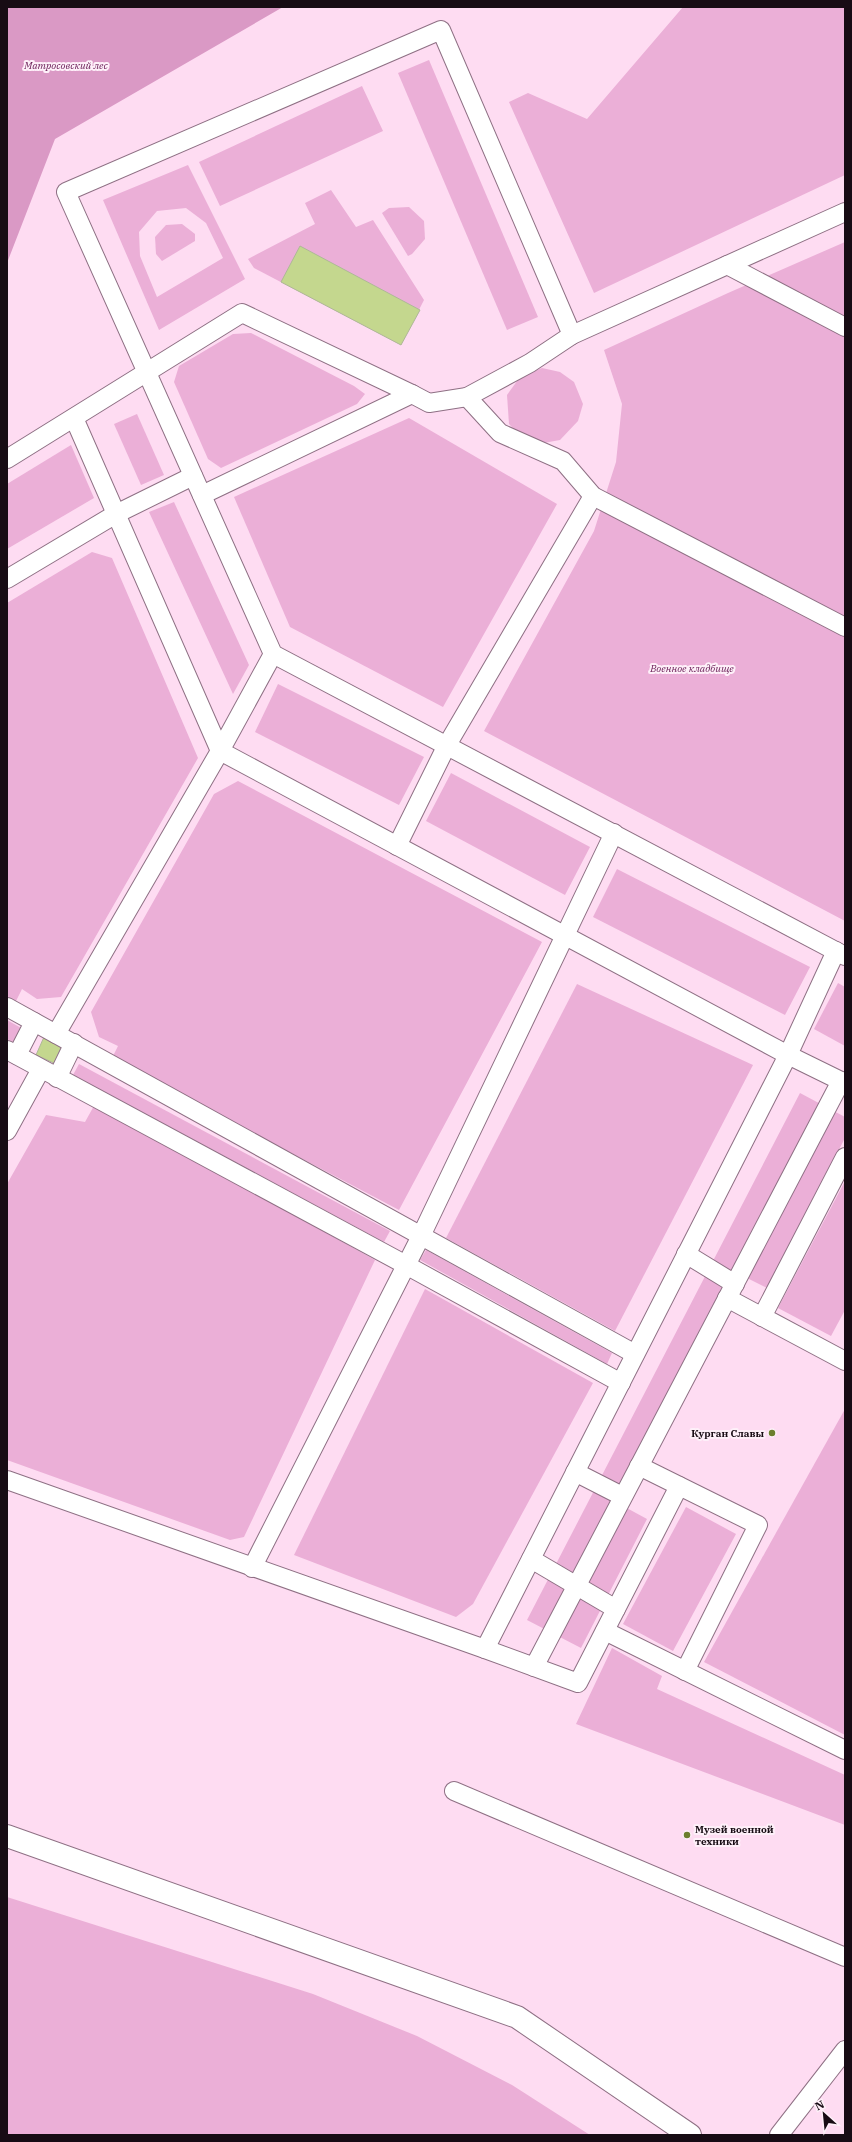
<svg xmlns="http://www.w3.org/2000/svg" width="852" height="2142" viewBox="0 0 852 2142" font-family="'IBM Plex Serif',serif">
<rect width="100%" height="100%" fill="#fedcf2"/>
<g fill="#ebafd7" fill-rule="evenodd">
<path d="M 683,7 L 845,7 L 845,175 L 594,293 L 509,102 L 528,93 L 587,119 Z"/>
<path d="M 429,60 L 538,317 L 507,330 L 398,73 Z"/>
<path d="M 362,86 L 383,131 L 220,206 L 199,162 Z"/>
<path d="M 188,165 L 245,279 L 159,330 L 103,200 ZM 186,208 L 206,223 L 223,258 L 157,297 L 140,256 L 139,232 L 157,211 Z"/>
<path d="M 331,190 L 356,227 L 373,220 L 424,300 L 401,345 L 254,268 L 248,259 L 315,224 L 305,203 Z"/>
<path d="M 409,207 L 424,221 L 425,239 L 412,254 L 408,256 L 382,213 L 389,208 Z"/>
<path d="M 182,224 L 195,234 L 195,241 L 162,261 L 156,254 L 155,237 L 166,225 Z"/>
<path d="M 845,242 L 845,921 L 484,731 L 594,531 L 616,462 L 622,404 L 604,350 L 728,293 Z"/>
<path d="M 251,333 L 354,386 L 365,394 L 357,404 L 221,468 L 208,459 L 174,382 L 179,366 L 233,334 Z"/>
<path d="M 542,368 L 560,372 L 574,382 L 583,404 L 578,421 L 560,440 L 538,444 L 523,439 L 509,424 L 507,395 L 520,377 Z"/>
<path d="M 137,414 L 164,475 L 141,485 L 114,424 Z"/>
<path d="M 409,418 L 557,504 L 443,707 L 290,627 L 234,497 Z"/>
<path d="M 71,445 L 94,498 L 7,549 L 7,484 Z"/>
<path d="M 174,502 L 249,665 L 233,694 L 149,512 Z"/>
<path d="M 92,552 L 112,558 L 198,758 L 61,997 L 37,999 L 22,989 L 16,1001 L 7,996 L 7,603 Z"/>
<path d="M 278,684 L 424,757 L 399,805 L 255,732 Z"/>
<path d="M 451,773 L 590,847 L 565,895 L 426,821 Z"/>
<path d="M 238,781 L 542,942 L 399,1210 L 112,1058 L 118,1046 L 99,1037 L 91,1012 L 214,794 Z"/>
<path d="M 617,869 L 810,967 L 785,1015 L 593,917 Z"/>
<path d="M 838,983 L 845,987 L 845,1046 L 814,1029 Z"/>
<path d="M 577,984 L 753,1065 L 615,1331 L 446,1238 Z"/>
<path d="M 7,1020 L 23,1029 L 15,1043 L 7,1039 Z"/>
<path d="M 79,1064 L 390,1231 L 384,1242 L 73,1075 Z"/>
<path d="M 800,1093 L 845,1117 L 845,1138 L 767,1288 L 731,1270 L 612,1500 L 647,1519 L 581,1648 L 527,1620 Z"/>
<path d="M 95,1104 L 375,1260 L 244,1537 L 230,1540 L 7,1460 L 7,1184 L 46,1115 L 85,1122 Z"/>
<path d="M 845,1181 L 845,1310 L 831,1336 L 778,1308 Z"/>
<path d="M 426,1250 L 612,1353 L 607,1364 L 420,1260 Z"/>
<path d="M 425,1289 L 593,1383 L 473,1604 L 456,1617 L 294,1555 Z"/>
<path d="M 845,1409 L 845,1735 L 704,1662 Z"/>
<path d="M 686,1507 L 736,1534 L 673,1651 L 623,1624 Z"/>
<path d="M 612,1648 L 662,1676 L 657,1689 L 845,1775 L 845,1825 L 576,1724 Z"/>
<path d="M 7,1897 L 313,1994 L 417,2036 L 512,2085 L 590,2135 L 7,2135 Z"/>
</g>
<path fill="#da99c5" d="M 7,7 L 283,7 L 55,139 L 7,263 Z"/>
<g fill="#c4d78e" stroke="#aeb897">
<path d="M 300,246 L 420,310 L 401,345 L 281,282 Z"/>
<path d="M 44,1037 L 62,1045 L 54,1063 L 36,1055 Z"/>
</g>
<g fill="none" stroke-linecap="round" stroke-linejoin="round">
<g stroke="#8e7084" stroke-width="20">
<g id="service">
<path d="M 727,265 L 845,327"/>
<path d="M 572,335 L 441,30 L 66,192 L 273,654 L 845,956"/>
<path d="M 467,397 L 500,433 L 563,461 L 593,496 L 845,627"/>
<path d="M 7,459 L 242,313 L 412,394 L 429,403 L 467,397 L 530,363 L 572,335 L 845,212"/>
<path d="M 202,495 L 412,394"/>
<path d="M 7,579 L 116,514 L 193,476"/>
<path d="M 397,846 L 447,745 L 593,496"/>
<path d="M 836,951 L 788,1055 L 845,1083"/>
<path d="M 7,1007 L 635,1354"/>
<path d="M 56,1034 L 220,751 L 273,654"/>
<path d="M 7,1050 L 406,1265 L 621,1383"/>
<path d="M 17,1055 L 34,1022"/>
<path d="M 57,1078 L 74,1043"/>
<path d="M 7,1131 L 41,1069"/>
<path d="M 686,1254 L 735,1284"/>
<path d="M 727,1298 L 845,1361"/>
<path d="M 762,1317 L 845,1157"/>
<path d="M 639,1466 L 758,1525 L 685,1671"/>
<path d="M 575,1472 L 622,1496"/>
<path d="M 7,1480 L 485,1649 L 788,1055 L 220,751 L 74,418"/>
<path d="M 531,1559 L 616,1609"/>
<path d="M 252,1568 L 421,1236 L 614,833"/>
<path d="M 605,1631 L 845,1750"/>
<path d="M 485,1649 L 578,1683 L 679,1486"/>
<path d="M 534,1667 L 841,1081"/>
<path d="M 454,1791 L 845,1957"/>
<path d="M 779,2135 L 845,2050"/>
</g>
</g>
<g stroke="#8e7084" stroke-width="24">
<path id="primary" d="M 7,1836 L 517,2017 L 690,2135"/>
</g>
<use href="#service" stroke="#fff" stroke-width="18"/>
<use href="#primary" stroke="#fff" stroke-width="22"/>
</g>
<g fill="#6c7e2d" stroke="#fef0f9" stroke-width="1.5">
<circle cx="772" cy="1433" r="4"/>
<circle cx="687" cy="1835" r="4"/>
</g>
<g text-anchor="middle" stroke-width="4" stroke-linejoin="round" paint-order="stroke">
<g font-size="10" font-style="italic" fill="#6d215a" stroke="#fef0f9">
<text x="66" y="69">Матросовский лес</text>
<text x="692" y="672">Военное кладбище</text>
</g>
<g font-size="10" font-weight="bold" fill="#170c14" stroke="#fef0f9" text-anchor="end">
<text x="764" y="1437">Курган Славы</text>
<text x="695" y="1833" text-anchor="start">Музей военной<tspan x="695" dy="12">техники</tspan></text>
</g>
</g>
<rect width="852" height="2142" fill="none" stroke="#170c14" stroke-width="16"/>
<g transform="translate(824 2114) rotate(333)" stroke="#fef0f9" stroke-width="3" paint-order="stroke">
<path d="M0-3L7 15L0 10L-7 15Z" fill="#170c14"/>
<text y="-6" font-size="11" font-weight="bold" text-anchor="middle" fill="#170c14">N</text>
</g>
</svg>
